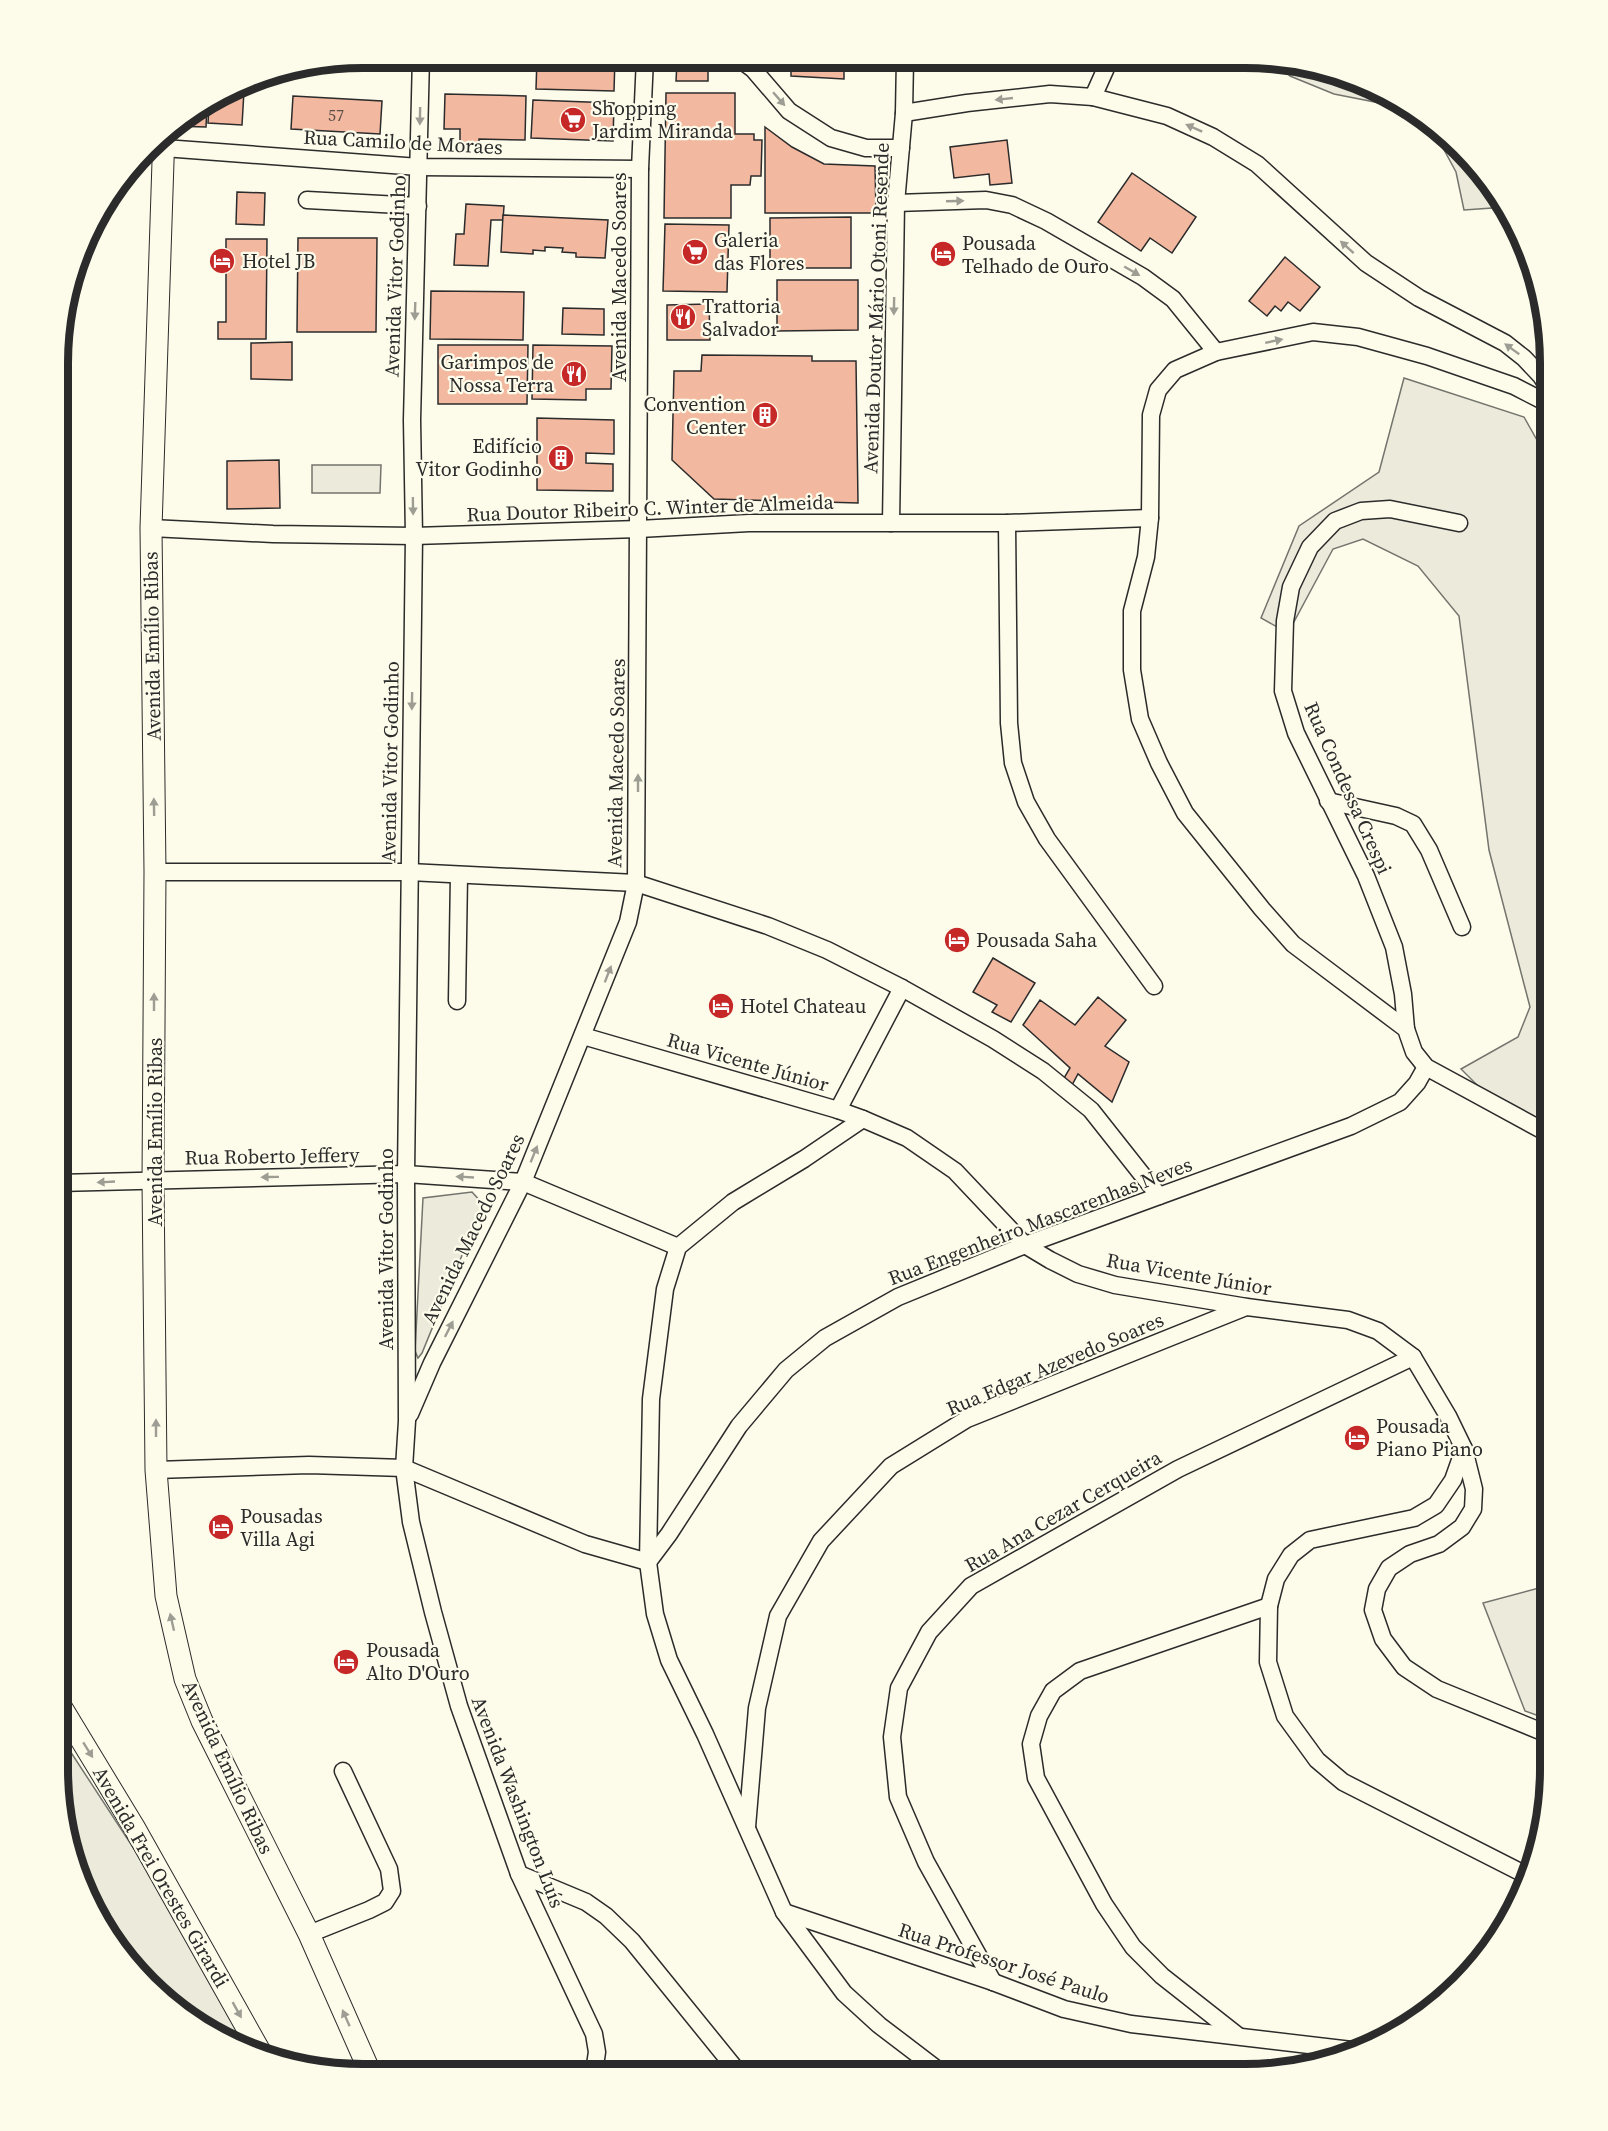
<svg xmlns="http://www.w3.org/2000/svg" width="1608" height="2131" viewBox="0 0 1608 2131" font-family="'Source Serif 4',serif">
<rect width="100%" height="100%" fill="#fdfbea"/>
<g fill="#ecebdb" stroke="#74746e" stroke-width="1.5">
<path d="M 1274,60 L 1286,60 L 1362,80 L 1416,109 L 1476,161 L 1506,207 L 1464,210 L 1456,172 L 1436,135 L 1400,107 L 1334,94 L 1290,76 Z"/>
<path d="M 1404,378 L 1524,417 L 1551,465 L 1551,1127 L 1484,1092 L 1461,1069 L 1518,1037 L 1530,1007 L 1489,850 L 1459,616 L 1418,566 L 1363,539 L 1333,549 L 1288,633 L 1261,618 L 1299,526 L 1379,472 Z"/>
<path d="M 312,465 L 381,465 L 380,493 L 312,493 Z"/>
<path d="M 472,1192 L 483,1204 L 422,1353 L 418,1358 L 415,1351 L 423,1198 Z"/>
<path d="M 1550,1585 L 1550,1720 L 1525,1711 L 1483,1603 Z"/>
<path d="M 57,1731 L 215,1973 L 259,2055 L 246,2051 L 192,2022 L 133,1970 L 89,1904 L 67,1848 L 57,1769 Z"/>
</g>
<g fill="#f2b8a0" stroke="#2b2b2b" stroke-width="1.5">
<path d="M 537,58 L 615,58 L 614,91 L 536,89 Z"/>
<path d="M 791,58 L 844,58 L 844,79 L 791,76 Z"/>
<path d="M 677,62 L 708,62 L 708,81 L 676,81 Z"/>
<path d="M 234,91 L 244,91 L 242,125 L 208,123 L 209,105 Z"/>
<path d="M 666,93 L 735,93 L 735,134 L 754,134 L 754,140 L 762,140 L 761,176 L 751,176 L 750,185 L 731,185 L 731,218 L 664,218 Z"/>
<path d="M 445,94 L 526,96 L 525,140 L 479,139 L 479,144 L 460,143 L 460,129 L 444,129 Z"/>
<path d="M 293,96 L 382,101 L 380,134 L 291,129 Z"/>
<path d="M 533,100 L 614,103 L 613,141 L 531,138 Z"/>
<path d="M 207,106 L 206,127 L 173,126 Z"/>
<path d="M 765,127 L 792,147 L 824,164 L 875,166 L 876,213 L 765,213 Z"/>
<path d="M 1007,140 L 1012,183 L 990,185 L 989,174 L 954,178 L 950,147 Z"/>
<path d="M 1132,173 L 1196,217 L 1172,253 L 1150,238 L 1141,251 L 1098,222 Z"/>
<path d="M 237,192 L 265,193 L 264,225 L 236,224 Z"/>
<path d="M 466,204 L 504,206 L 503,220 L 491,220 L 488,266 L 454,265 L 456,234 L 464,234 Z"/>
<path d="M 503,215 L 608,220 L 605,258 L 576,257 L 576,253 L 562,252 L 563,248 L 545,247 L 545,251 L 533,250 L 533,254 L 501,252 Z"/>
<path d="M 851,217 L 851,268 L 770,268 L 770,218 Z"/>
<path d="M 665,224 L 729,225 L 727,292 L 663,291 Z"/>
<path d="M 298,238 L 377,238 L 376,332 L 297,332 Z"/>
<path d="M 226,239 L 267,239 L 266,339 L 218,339 L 218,322 L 226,322 Z"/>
<path d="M 1285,257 L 1320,287 L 1300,311 L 1288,302 L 1281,311 L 1275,306 L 1267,316 L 1249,301 Z"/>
<path d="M 777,280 L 858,280 L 858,330 L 777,331 Z"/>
<path d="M 431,291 L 524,292 L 523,340 L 430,339 Z"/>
<path d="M 709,304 L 710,340 L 667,340 L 667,305 Z"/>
<path d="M 563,308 L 604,309 L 604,335 L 562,334 Z"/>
<path d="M 292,342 L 292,380 L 251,379 L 251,343 Z"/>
<path d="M 438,345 L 528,345 L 527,404 L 438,404 Z"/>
<path d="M 533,345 L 612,346 L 611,389 L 586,389 L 586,400 L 532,399 Z"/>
<path d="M 702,355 L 812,356 L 812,361 L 856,361 L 858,503 L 714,499 L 672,460 L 674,371 L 701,371 Z"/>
<path d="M 537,418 L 614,420 L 614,454 L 586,453 L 586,463 L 613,464 L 613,491 L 537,490 Z"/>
<path d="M 279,460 L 280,508 L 227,509 L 227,461 Z"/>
<path d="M 993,958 L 1035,983 L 1011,1022 L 992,1012 L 997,1005 L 973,992 Z"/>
<path d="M 1098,997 L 1126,1020 L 1105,1046 L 1129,1062 L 1112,1102 L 1078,1074 L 1072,1085 L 1064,1078 L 1070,1068 L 1023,1025 L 1040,1000 L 1075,1025 Z"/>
</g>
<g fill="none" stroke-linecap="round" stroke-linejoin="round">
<g stroke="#2b2b2b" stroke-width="19">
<g id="minor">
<path d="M 421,57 L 412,420 L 414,536 L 406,1174 L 407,1421 L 404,1468 L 411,1522 L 433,1612 L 459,1706 L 519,1874 L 594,2034 L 597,2052 L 594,2072"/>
<path d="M 738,58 L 753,69 L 789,111 L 831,138 L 866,148 L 901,148"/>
<path d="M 1093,97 L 1110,59"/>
<path d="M 904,113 L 967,103 L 1050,94 L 1093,97 L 1167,116 L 1213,137 L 1257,164 L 1366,263 L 1419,298 L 1505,343 L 1524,358 L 1541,376 L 1551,392"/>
<path d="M 164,148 L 419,167 L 640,169"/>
<path d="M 307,200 L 418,206"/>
<path d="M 896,203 L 986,200 L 1012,205 L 1046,221 L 1143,277 L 1173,299 L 1216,352"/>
<path d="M 891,523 L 896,203 L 904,113 L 905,59"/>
<path d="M 1007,523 L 1009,723 L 1013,763 L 1026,802 L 1047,839 L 1154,986"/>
<path d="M 151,528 L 273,534 L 414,536 L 639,529 L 749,523 L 1007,523 L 1150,518"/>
<path d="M 1328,801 L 1396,816 L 1413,824 L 1429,850 L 1462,927"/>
<path d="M 155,872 L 409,872 L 636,883 L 768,926 L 827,950 L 902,988 L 993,1039 L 1043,1071 L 1091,1110 L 1159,1196"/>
<path d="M 457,1001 L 459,875"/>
<path d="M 1406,1029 L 1403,994 L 1394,947 L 1366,876 L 1296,733 L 1283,691 L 1285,621 L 1291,587 L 1310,547 L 1335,521 L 1361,511 L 1390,509 L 1459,523"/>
<path d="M 583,1036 L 838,1110 L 863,1119 L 907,1138 L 955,1171 L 1025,1245 L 1050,1260 L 1078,1274 L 1115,1285 L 1247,1307 L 1348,1320 L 1378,1331 L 1413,1357 L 1448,1416 L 1464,1449 L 1474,1489 L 1473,1509 L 1462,1527 L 1439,1544 L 1410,1554 L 1389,1568 L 1377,1589 L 1373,1610 L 1383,1639 L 1404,1667 L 1437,1689 L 1550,1735"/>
<path d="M 838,1110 L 902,988"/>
<path d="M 863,1119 L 804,1159 L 733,1202 L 678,1247 L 665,1289 L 651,1399 L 648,1562 L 655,1614 L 669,1660 L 705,1734 L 784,1912 L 844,1993 L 879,2025 L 942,2073"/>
<path d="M 1551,1135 L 1426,1067 L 1414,1052 L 1406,1029 L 1293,944 L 1262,909 L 1185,813 L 1159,763 L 1140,719 L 1132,670 L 1132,611 L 1146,557 L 1150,518 L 1151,415 L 1158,390 L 1175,370 L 1216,352 L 1313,332 L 1358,337 L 1427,356 L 1514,386 L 1551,405"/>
<path d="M 58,1183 L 406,1174 L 523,1182 L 678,1247"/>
<path d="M 410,1414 L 432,1363 L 523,1182 L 628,922 L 636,883 L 640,169 L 645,58"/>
<path d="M 1464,1449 L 1453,1480 L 1436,1505 L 1414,1518 L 1310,1540 L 1291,1555 L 1276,1579 L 1269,1606 L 1268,1662 L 1285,1716 L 1317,1760 L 1343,1782 L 1530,1877"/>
<path d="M 156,1470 L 309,1465 L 404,1468 L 585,1544 L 648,1562"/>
<path d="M 648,1562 L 669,1534 L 739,1426 L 786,1370 L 825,1338 L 898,1297 L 1025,1245 L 1351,1126 L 1400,1102 L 1417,1083 L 1426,1067"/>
<path d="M 747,1827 L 757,1708 L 778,1616 L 821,1541 L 891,1466 L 967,1419 L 1246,1307"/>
<path d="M 519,1874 L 586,1902 L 606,1916 L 632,1941 L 739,2073"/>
<path d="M 784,1912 L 993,1982 L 1064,2009 L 1131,2024 L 1360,2051"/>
<path d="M 309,1934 L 369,1910 L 385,1902 L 392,1891 L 389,1869 L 343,1771"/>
<path d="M 993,1982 L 926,1862 L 898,1797 L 892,1737 L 899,1688 L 929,1632 L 971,1586 L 1178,1469 L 1413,1357"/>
<path d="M 1237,2035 L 1162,1976 L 1133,1947 L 1104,1904 L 1036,1778 L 1031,1744 L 1039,1716 L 1053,1691 L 1080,1671 L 1269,1606"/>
</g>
</g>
<g stroke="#2b2b2b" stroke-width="23">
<g id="tertiary">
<path d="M 164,131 L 151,528 L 155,872 L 153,1180 L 156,1470 L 166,1596 L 185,1679 L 202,1721 L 309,1934 L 370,2072"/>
<path d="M 57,1700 L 134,1827 L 262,2055"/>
</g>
</g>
<use href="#minor" stroke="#fdfbea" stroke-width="16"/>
<use href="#tertiary" stroke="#fdfbea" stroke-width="21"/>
</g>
<defs><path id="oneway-solid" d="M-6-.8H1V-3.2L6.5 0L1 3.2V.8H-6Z" transform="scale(1.5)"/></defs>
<g fill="#9e9d94">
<use href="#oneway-solid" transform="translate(779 99) rotate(49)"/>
<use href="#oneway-solid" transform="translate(1004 99) rotate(174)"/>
<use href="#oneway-solid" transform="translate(420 116) rotate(91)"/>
<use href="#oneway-solid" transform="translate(1194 128) rotate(-156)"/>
<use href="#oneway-solid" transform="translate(955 201) rotate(-2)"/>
<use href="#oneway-solid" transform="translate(1347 247) rotate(-138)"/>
<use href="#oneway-solid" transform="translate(1132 271) rotate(30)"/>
<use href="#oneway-solid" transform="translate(894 306) rotate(91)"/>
<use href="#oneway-solid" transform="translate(415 311) rotate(92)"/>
<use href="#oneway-solid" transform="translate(1274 341) rotate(-12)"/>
<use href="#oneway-solid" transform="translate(1512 349) rotate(-144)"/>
<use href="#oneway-solid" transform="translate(413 506) rotate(89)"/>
<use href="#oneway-solid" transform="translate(412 701) rotate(91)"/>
<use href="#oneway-solid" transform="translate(638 783) rotate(-90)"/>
<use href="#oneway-solid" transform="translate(154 807) rotate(-91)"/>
<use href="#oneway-solid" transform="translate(608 974) rotate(-69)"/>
<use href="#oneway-solid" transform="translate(154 1002) rotate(-90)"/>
<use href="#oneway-solid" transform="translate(534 1154) rotate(-68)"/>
<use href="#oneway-solid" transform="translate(270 1177) rotate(179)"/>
<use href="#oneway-solid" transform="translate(465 1177) rotate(-177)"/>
<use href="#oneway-solid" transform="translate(106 1182) rotate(177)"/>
<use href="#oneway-solid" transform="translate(449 1329) rotate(-63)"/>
<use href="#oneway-solid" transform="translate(156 1428) rotate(-90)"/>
<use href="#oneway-solid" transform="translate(172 1622) rotate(-103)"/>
<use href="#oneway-solid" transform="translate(88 1750) rotate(58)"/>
<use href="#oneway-solid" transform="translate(237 2010) rotate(61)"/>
<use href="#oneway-solid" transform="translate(346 2018) rotate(-114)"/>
</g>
<defs>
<g id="supermarket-disc" transform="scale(1.35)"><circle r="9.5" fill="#c62828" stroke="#fdfbea"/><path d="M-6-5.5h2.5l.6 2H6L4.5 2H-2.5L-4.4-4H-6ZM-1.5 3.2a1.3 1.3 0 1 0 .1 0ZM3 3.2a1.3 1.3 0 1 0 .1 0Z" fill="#fff"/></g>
<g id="hotel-disc" transform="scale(1.35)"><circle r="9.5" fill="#c62828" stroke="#fdfbea"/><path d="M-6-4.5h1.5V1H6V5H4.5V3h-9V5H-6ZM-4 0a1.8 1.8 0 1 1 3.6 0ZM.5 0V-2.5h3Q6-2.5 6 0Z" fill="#fff"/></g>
<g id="restaurant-disc" transform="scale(1.35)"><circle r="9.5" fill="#c62828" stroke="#fdfbea"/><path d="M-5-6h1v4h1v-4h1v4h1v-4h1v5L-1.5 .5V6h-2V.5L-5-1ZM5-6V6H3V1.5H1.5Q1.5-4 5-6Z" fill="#fff"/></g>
<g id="building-disc" transform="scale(1.35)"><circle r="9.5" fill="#c62828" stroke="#fdfbea"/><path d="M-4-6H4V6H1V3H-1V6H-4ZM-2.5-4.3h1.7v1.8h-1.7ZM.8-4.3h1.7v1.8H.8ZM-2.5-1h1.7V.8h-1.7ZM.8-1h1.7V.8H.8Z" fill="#fff"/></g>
</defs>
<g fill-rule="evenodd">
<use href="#supermarket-disc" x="573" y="120"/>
<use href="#supermarket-disc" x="695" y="252"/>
<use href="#hotel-disc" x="943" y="254"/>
<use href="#hotel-disc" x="222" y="261"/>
<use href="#restaurant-disc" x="683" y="317"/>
<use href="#restaurant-disc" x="574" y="374"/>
<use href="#building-disc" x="765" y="415"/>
<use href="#building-disc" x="561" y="458"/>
<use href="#hotel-disc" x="957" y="940"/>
<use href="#hotel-disc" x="721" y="1006"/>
<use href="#hotel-disc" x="1357" y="1438"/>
<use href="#hotel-disc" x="221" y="1527"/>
<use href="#hotel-disc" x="346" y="1662"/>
</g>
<g text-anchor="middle" stroke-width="4.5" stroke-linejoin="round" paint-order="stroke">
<g font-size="16" fill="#5d4e48">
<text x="336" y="121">57</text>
</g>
<g font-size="20" fill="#2b2b2b" stroke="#fdfbea" text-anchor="start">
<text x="592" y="115">Shopping<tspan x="592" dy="23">Jardim Miranda</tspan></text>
<text x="714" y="247">Galeria<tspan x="714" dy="23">das Flores</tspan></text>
<text x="962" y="250">Pousada<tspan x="962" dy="23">Telhado de Ouro</tspan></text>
<text x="242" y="268">Hotel JB</text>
<text x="702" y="313">Trattoria<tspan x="702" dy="23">Salvador</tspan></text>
<text x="554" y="369" text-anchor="end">Garimpos de<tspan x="554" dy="23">Nossa Terra</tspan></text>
<text x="746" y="411" text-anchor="end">Convention<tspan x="746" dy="23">Center</tspan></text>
<text x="542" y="453" text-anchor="end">Edifício<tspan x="542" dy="23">Vitor Godinho</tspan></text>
<text x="976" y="947">Pousada Saha</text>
<text x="740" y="1013">Hotel Chateau</text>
<text x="1376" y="1433">Pousada<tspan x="1376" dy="23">Piano Piano</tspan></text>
<text x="240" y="1523">Pousadas<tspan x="240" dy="23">Villa Agi</tspan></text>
<text x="366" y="1657">Pousada<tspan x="366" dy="23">Alto D'Ouro</tspan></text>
</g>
<g font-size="20" fill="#2b2b2b" stroke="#fdfbea">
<text transform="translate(403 142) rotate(3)" y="7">Rua Camilo de Moraes</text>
<text transform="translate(395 276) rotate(-88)" y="7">Avenida Vitor Godinho</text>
<text transform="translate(619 277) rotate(-90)" y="7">Avenida Macedo Soares</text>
<text transform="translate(876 308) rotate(-88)" y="7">Avenida Doutor Mário Otoni Resende</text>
<text transform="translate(650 508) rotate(-2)" y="7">Rua Doutor Ribeiro C. Winter de Almeida</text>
<text transform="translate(152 646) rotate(-91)" y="7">Avenida Emílio Ribas</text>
<text transform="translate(390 762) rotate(-89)" y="7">Avenida Vitor Godinho</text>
<text transform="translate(616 763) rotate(-89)" y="7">Avenida Macedo Soares</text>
<text transform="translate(1348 788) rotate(66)" y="7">Rua Condessa Crespi</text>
<text transform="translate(748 1062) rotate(16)" y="7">Rua Vicente Júnior</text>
<text transform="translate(155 1132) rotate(-90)" y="7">Avenida Emílio Ribas</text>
<text transform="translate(272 1156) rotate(-1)" y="7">Rua Roberto Jeffery</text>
<text transform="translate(1040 1221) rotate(-21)" y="7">Rua Engenheiro Mascarenhas Neves</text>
<text transform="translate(473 1229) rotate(-64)" y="7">Avenida Macedo Soares</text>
<text transform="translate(386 1249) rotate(-90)" y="7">Avenida Vitor Godinho</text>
<text transform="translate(1189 1274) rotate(10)" y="7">Rua Vicente Júnior</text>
<text transform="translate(1055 1364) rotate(-23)" y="7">Rua Edgar Azevedo Soares</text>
<text transform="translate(1063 1511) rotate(-30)" y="7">Rua Ana Cezar Cerqueira</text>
<text transform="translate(228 1767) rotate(65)" y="7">Avenida Emílio Ribas</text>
<text transform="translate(518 1802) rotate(69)" y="7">Avenida Washington Luís</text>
<text transform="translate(161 1877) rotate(60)" y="7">Avenida Frei Orestes Girardi</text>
<text transform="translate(1004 1963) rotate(18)" y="7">Rua Professor José Paulo</text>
</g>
</g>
<path d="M0 0H1608V2131H0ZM363 68H1245A295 295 0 0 1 1540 363V1769A295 295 0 0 1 1245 2064H363A295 295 0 0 1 68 1769V363A295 295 0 0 1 363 68Z" fill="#fdfbea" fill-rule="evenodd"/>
<path fill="none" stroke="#2b2b2b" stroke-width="8" d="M363 68H1245A295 295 0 0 1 1540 363V1769A295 295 0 0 1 1245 2064H363A295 295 0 0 1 68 1769V363A295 295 0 0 1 363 68Z"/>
</svg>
